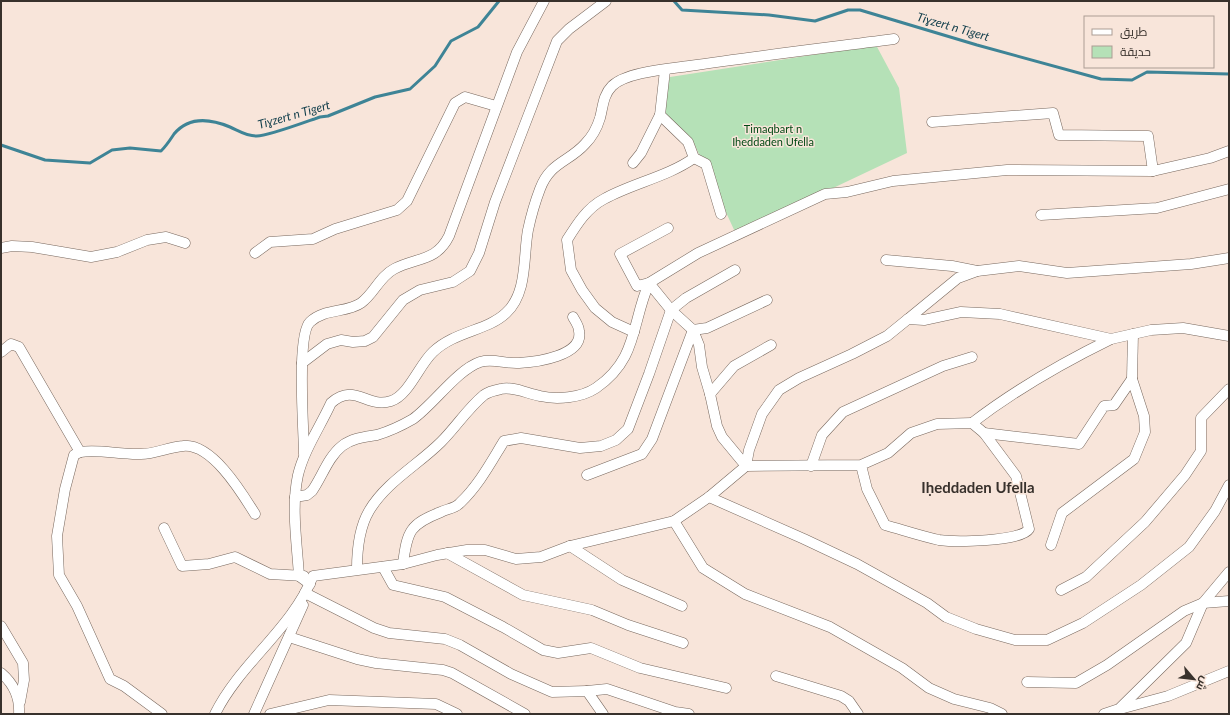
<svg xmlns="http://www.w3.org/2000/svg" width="1230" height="715" viewBox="0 0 1230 715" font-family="Lato,Cairo,sans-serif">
<rect width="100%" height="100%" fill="#f8e5da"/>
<path fill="#b5e1b7" d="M 876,45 L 899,88 L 907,153 L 736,234 L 692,139 L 661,111 L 670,77 Z"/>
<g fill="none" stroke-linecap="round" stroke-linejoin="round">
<g stroke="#3e8496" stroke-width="3">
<path d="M 674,1 L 682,10 L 769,15 L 815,21 L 848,10 L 860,10 L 977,45 L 1101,79 L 1132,80 L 1147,72 L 1229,74"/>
<path d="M 1,145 L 45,160 L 90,163 L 112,150 L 130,148 L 161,151 C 167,145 170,140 174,134 C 189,116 211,119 230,127 C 239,131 246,136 256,136 C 266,137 308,121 320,117 L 328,116 L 375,97 L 410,89 L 435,66 L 451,41 L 478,27 L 499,1"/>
</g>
<g stroke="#78685e" stroke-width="11">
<g id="minor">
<path d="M 665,70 L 660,115 L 688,142 L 694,158 L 706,164 L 721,214"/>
<path d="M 932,122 L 1053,113 L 1059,135 L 1148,136 L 1153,171"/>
<path d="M 633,163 L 641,153 L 660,115"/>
<path d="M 1041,215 L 1157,208 L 1229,189"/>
<path d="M 668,228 L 620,254 L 637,286 L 649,283 L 698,253 L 825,194 L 847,192 L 893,181 L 1007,170 L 1153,171 L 1210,158 L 1229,151"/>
<path d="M 1,248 L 12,246 L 32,247 L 91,257 L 117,252 L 147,240 L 166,237 L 185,243"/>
<path d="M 255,253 L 270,242 L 313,239 L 335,229 L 397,210 L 407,201 L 455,103 L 465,97 L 496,106"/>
<path d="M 886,260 L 952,266 L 977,271"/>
<path d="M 908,319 L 958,278 L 977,271 L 1019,266 L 1067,273 L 1191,264 L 1229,258"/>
<path d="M 634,332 L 612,322 L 595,308 L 582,290 L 571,270 L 567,240 C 577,224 587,208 604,199 C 633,183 667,177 694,158"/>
<path d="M 1,352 L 11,344 L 19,347 L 80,452 C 100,449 121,455 141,454 C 155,454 169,447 183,446 C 212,443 242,493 255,514"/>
<path d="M 302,363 L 327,344 L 341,340 L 353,342 L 365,341 L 373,337 L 403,300 L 420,290 L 453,282 L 470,271 L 479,253 L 495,202 L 557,41 L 569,29 L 606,1"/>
<path d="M 1132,379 L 1133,334"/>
<path d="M 710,394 L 734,366 L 771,345"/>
<path d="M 972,423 C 1015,390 1062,363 1111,339"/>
<path d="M 984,433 L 1079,444 L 1104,406 L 1114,405 L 1132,379 L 1144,416 L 1145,432 L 1134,459 L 1062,513 L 1051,545"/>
<path d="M 80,452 L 74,455 L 65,489 L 57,536 L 59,575 L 77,606 L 110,679 L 124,686 L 162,714"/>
<path d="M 304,454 C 304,432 296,335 310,322 C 325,308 347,313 361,303 C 374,294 379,277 394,269 C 417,257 436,262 449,236 L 517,52 L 544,1"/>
<path d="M 811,466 L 822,435 L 843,412 L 943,366 L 972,357"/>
<path d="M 587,475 L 642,454 L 652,439 L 693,330 L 707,328 L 767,300"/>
<path d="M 295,497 L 307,495 L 312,491 C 322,477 328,457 342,446 C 352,438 365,437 377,435 C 390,431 401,426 413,419 C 434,404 457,370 480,362 C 493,358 505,364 519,363 C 536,362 584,356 579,331 C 579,326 575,321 573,317"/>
<path d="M 709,497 L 804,539 L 857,564 L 927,603 L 946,617 L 976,629 L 1015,640 L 1047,640 L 1083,623 L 1141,585 L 1189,547 L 1215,511 L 1229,485"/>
<path d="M 674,521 L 703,568 L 745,594 L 830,627 L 902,668 L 929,688 L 954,699 L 990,708 L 1002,714"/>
<path d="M 164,528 L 182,566 L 209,564 L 235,557 L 270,574 L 304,576"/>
<path d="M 570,546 L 622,580 L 682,606"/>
<path d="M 447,553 L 523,595 L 592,610 L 628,625 L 683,643"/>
<path d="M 403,564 C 407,531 410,524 441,512 C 447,509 456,508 460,503 C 479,485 491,462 504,441 L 521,438 L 580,448 L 601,446 L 616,440 L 628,429 L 649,374 L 671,310 L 686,298 L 735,270"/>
<path d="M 383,567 L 393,585 L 445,597 L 503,627 L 543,650 L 558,653 L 591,648 L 640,668 L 726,688"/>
<path d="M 357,569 C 357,550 359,528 369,511 C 386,482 418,465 441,442 C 456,427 468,408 484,395 C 488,392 496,390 501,389 C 513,386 528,394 540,396 C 556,400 581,398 596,388 C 638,359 631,325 649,283 L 671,310 L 693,330 L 699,345 L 702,367 L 710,394 L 717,426 L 722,437 L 746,466 L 861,465 L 867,489 L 885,525 C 903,530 921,536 939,540 C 954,542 1021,542 1029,529 L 1016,476 L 984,433 L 972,423 L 937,424 L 911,433 L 888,453 L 861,465"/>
<path d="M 310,584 L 299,576 C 297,543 291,507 298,475 C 304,450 320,427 331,403 C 355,382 367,409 391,401 C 409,395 419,365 433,352 C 455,331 487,331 506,313 C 528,293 523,256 528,230 C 531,216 535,202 540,189 C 550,162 569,162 585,144 C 592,137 597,128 600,118 C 603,107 603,95 612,86 C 626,72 669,69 689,66 C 757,56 825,48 894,39"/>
<path d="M 1061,590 L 1086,577 L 1145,522 L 1185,475 L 1201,451 L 1201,418 L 1229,389"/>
<path d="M 305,593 L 374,628 L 389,633 L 445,639 L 460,645 L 511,674 L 552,692 L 587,691 L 603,714"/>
<path d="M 1,626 L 23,663 L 24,680 L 20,702"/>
<path d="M 289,637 L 357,659 L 376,663 L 443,670 L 452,673 L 525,714"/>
<path d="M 1,673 C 14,684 20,697 19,714"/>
<path d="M 776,676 L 841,696 L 849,701 L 858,714"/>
<path d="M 1027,682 L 1076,683 L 1107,665 L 1184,611 L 1203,603 L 1229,601"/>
<path d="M 587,691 L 607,689 L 675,712 L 689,714"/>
<path d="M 1120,709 L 1168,696 L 1229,671"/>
<path d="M 215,714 C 240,663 292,629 313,576 L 403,564 L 437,555 L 467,550 L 485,550 L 516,559 L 541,557 L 570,546 L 674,521 L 709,497 L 746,466 L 749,450 L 762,414 L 779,390 L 799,378 L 852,354 L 887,336 L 908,319 L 924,320 L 961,312 L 1000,314 L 1111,339 L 1151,330 L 1183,328 L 1229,336"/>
<path d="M 254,714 L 303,605"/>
<path d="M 270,714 L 329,700 L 436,704 L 457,714"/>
<path d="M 1104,714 L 1119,709 L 1186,643 L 1203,603 L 1229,572"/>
</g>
</g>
<use href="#minor" stroke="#fff" stroke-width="10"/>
</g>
<g text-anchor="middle" stroke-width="3" stroke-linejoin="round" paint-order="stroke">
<g font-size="11" fill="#024914" stroke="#f8e5da">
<text x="773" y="133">Timaqbart n<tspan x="773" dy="13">Iḥeddaden Ufella</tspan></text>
</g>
<g font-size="12" font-style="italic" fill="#0f3d4a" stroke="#f8e5da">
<text transform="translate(953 27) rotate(16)" y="4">Tiɣzert n Tigert</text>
<text transform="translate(294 115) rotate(-16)" y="4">Tiɣzert n Tigert</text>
</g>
<g font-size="15" font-weight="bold" fill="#38312c" stroke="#f8e5da">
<text x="978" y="493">Iḥeddaden Ufella</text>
</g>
</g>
<rect width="1230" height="715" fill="none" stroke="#38312c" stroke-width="4"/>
<rect x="1084" y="16" width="130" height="52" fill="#f8e5da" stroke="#ab9d94"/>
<rect x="1092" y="29" width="20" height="6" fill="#ffffff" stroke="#ab9d94"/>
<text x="1120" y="36" font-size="12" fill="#38312c">طريق</text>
<rect x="1092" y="46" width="20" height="12" fill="#b5e1b7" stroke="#ab9d94"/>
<text x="1120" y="56" font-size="12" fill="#38312c">حديقة</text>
<g transform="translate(1194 679) rotate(118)" stroke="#f8e5da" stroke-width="3" paint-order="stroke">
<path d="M0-3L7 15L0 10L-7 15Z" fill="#38312c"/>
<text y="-6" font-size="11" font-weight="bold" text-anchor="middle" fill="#38312c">ش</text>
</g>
</svg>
